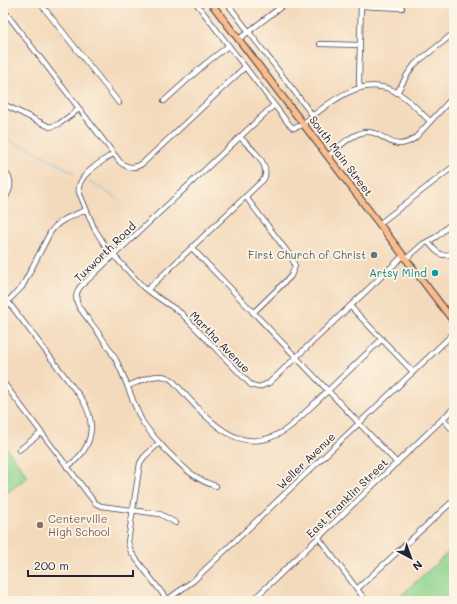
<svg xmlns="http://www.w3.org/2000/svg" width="457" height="604" viewBox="0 0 457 604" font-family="Mali,sans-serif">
<rect width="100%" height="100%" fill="#fcf5e5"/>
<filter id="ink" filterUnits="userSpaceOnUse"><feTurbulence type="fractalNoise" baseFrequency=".025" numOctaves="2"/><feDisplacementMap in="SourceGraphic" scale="8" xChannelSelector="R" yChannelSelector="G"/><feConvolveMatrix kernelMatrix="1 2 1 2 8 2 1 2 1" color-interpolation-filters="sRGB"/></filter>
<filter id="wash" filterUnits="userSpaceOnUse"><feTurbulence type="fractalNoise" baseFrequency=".012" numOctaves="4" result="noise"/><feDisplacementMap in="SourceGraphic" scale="16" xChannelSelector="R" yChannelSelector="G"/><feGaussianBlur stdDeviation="0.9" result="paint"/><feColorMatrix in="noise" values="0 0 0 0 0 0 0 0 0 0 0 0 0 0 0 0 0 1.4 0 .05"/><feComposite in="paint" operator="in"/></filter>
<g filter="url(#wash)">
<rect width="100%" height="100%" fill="#f4dabc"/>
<g fill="#8fd48d" stroke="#587b64">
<path d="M 3,443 L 28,477 L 3,496 Z"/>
<path d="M 454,547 L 454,601 L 395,601 Z"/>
</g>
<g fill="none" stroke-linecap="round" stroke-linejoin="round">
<g stroke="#70bce9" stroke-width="1">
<path d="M 3,135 L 14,143 L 33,150 L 74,173"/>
<path d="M 89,181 L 118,199"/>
</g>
</g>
</g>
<g filter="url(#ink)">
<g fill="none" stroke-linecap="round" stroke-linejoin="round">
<g stroke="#423e4e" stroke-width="6">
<g id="minor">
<path d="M 40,3 L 119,103"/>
<path d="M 196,3 L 288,123 L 293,128 L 300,126 C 327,105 361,72 398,93 C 410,100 420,112 430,121"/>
<path d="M 227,3 L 313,116"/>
<path d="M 361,6 L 402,8"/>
<path d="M 3,9 L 120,162 C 127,168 135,169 143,163 L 245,67"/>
<path d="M 239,39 L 286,3"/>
<path d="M 320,44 L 360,45"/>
<path d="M 360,88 L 359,82 L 361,3"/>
<path d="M 397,93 L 407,75 L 415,64 L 454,33"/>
<path d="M 164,101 L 205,64 L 228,46"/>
<path d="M 3,104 L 50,127 L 59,124 L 79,109"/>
<path d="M 113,154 C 101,162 76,176 79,192 L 94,228 L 106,247 L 144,288 L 181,313 L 251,385 L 259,387 L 269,383 L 403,256"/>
<path d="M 328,156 C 338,148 351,134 365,132 C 385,130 391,155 415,138 L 454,96"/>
<path d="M 3,171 C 16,180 9,192 3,203"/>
<path d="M 246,197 L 292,258 L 295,266 L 291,276 L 253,313"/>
<path d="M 379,224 L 454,166"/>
<path d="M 428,242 C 436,251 441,260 454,252"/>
<path d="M 192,248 L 397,463"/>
<path d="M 406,259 L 423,244 L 436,237 L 454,221"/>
<path d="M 147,290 L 264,179 C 271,163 250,148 240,137"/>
<path d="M 3,295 L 82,399 C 98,425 92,450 67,467"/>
<path d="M 8,301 L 22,287 L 50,233 C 58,220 72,216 86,210"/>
<path d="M 350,306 L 413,372"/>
<path d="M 3,382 L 95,503 L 101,506 L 160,514 L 176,523"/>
<path d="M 128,386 C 141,381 159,370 172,380 C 205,415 240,467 292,425 L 382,339"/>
<path d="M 443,418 L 454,432"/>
<path d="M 159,443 L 144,457 L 140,463 L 128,542 L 131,552 L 168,601"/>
<path d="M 19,450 L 41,433"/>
<path d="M 216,486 C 194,480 180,464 165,449 C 157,440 148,431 142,421 C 132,402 127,381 117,362 C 107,342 92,325 79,307 C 75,300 75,294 80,287 L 274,105"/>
<path d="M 318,537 L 366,601"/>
<path d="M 357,589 L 454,500"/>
<path d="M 167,600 L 193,581 L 454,333"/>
<path d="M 252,601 L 454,408"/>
</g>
</g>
<g stroke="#423e4e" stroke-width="8">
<path id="major" d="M 211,3 L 454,322"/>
</g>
<use href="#minor" stroke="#fff" stroke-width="4.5"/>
<use href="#major" stroke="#f9bc8a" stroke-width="6"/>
</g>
</g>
<circle fill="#6b7280" stroke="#fcf5e5" stroke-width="1.5" cx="374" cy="255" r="4"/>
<circle fill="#0f9aa8" stroke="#fcf5e5" stroke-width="1.5" cx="435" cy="273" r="4"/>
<circle fill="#8d6e63" stroke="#fcf5e5" stroke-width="1.5" cx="40" cy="525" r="4"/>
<g text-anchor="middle" stroke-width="3.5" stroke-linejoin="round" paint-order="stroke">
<g font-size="11" fill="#22223b" stroke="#fcf5e5">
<text transform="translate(341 156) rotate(53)" y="4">South Main Street</text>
<text transform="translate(105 252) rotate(-44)" y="4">Tuxworth Road</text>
<text transform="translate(220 342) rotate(46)" y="4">Martha Avenue</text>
<text transform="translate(306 461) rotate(-44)" y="4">Weller Avenue</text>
<text transform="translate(347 498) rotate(-44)" y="4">East Franklin Street</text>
</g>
<g font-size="11" fill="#5b616d" stroke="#fcf5e5" text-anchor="end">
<text x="366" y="259">First Church of Christ</text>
</g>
<g font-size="11" fill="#0d838f" stroke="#fcf5e5" text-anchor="end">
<text x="427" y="277">Artsy Mind</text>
</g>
<g font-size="11" fill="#785e54" stroke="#fcf5e5" text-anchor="start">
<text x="48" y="523">Centerville<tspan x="48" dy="13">High School</tspan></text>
</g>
</g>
<rect width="457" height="604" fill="none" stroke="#fcf5e5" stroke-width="16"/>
<g transform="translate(411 558) rotate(139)" stroke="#fcf5e5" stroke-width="3" paint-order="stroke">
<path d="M0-3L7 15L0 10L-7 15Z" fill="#22223b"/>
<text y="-6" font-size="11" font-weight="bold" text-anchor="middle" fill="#22223b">N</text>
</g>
<path d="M28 570v6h105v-6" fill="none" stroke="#22223b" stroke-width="2"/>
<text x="34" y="570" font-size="12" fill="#22223b" stroke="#fcf5e5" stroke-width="3" paint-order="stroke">200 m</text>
</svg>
